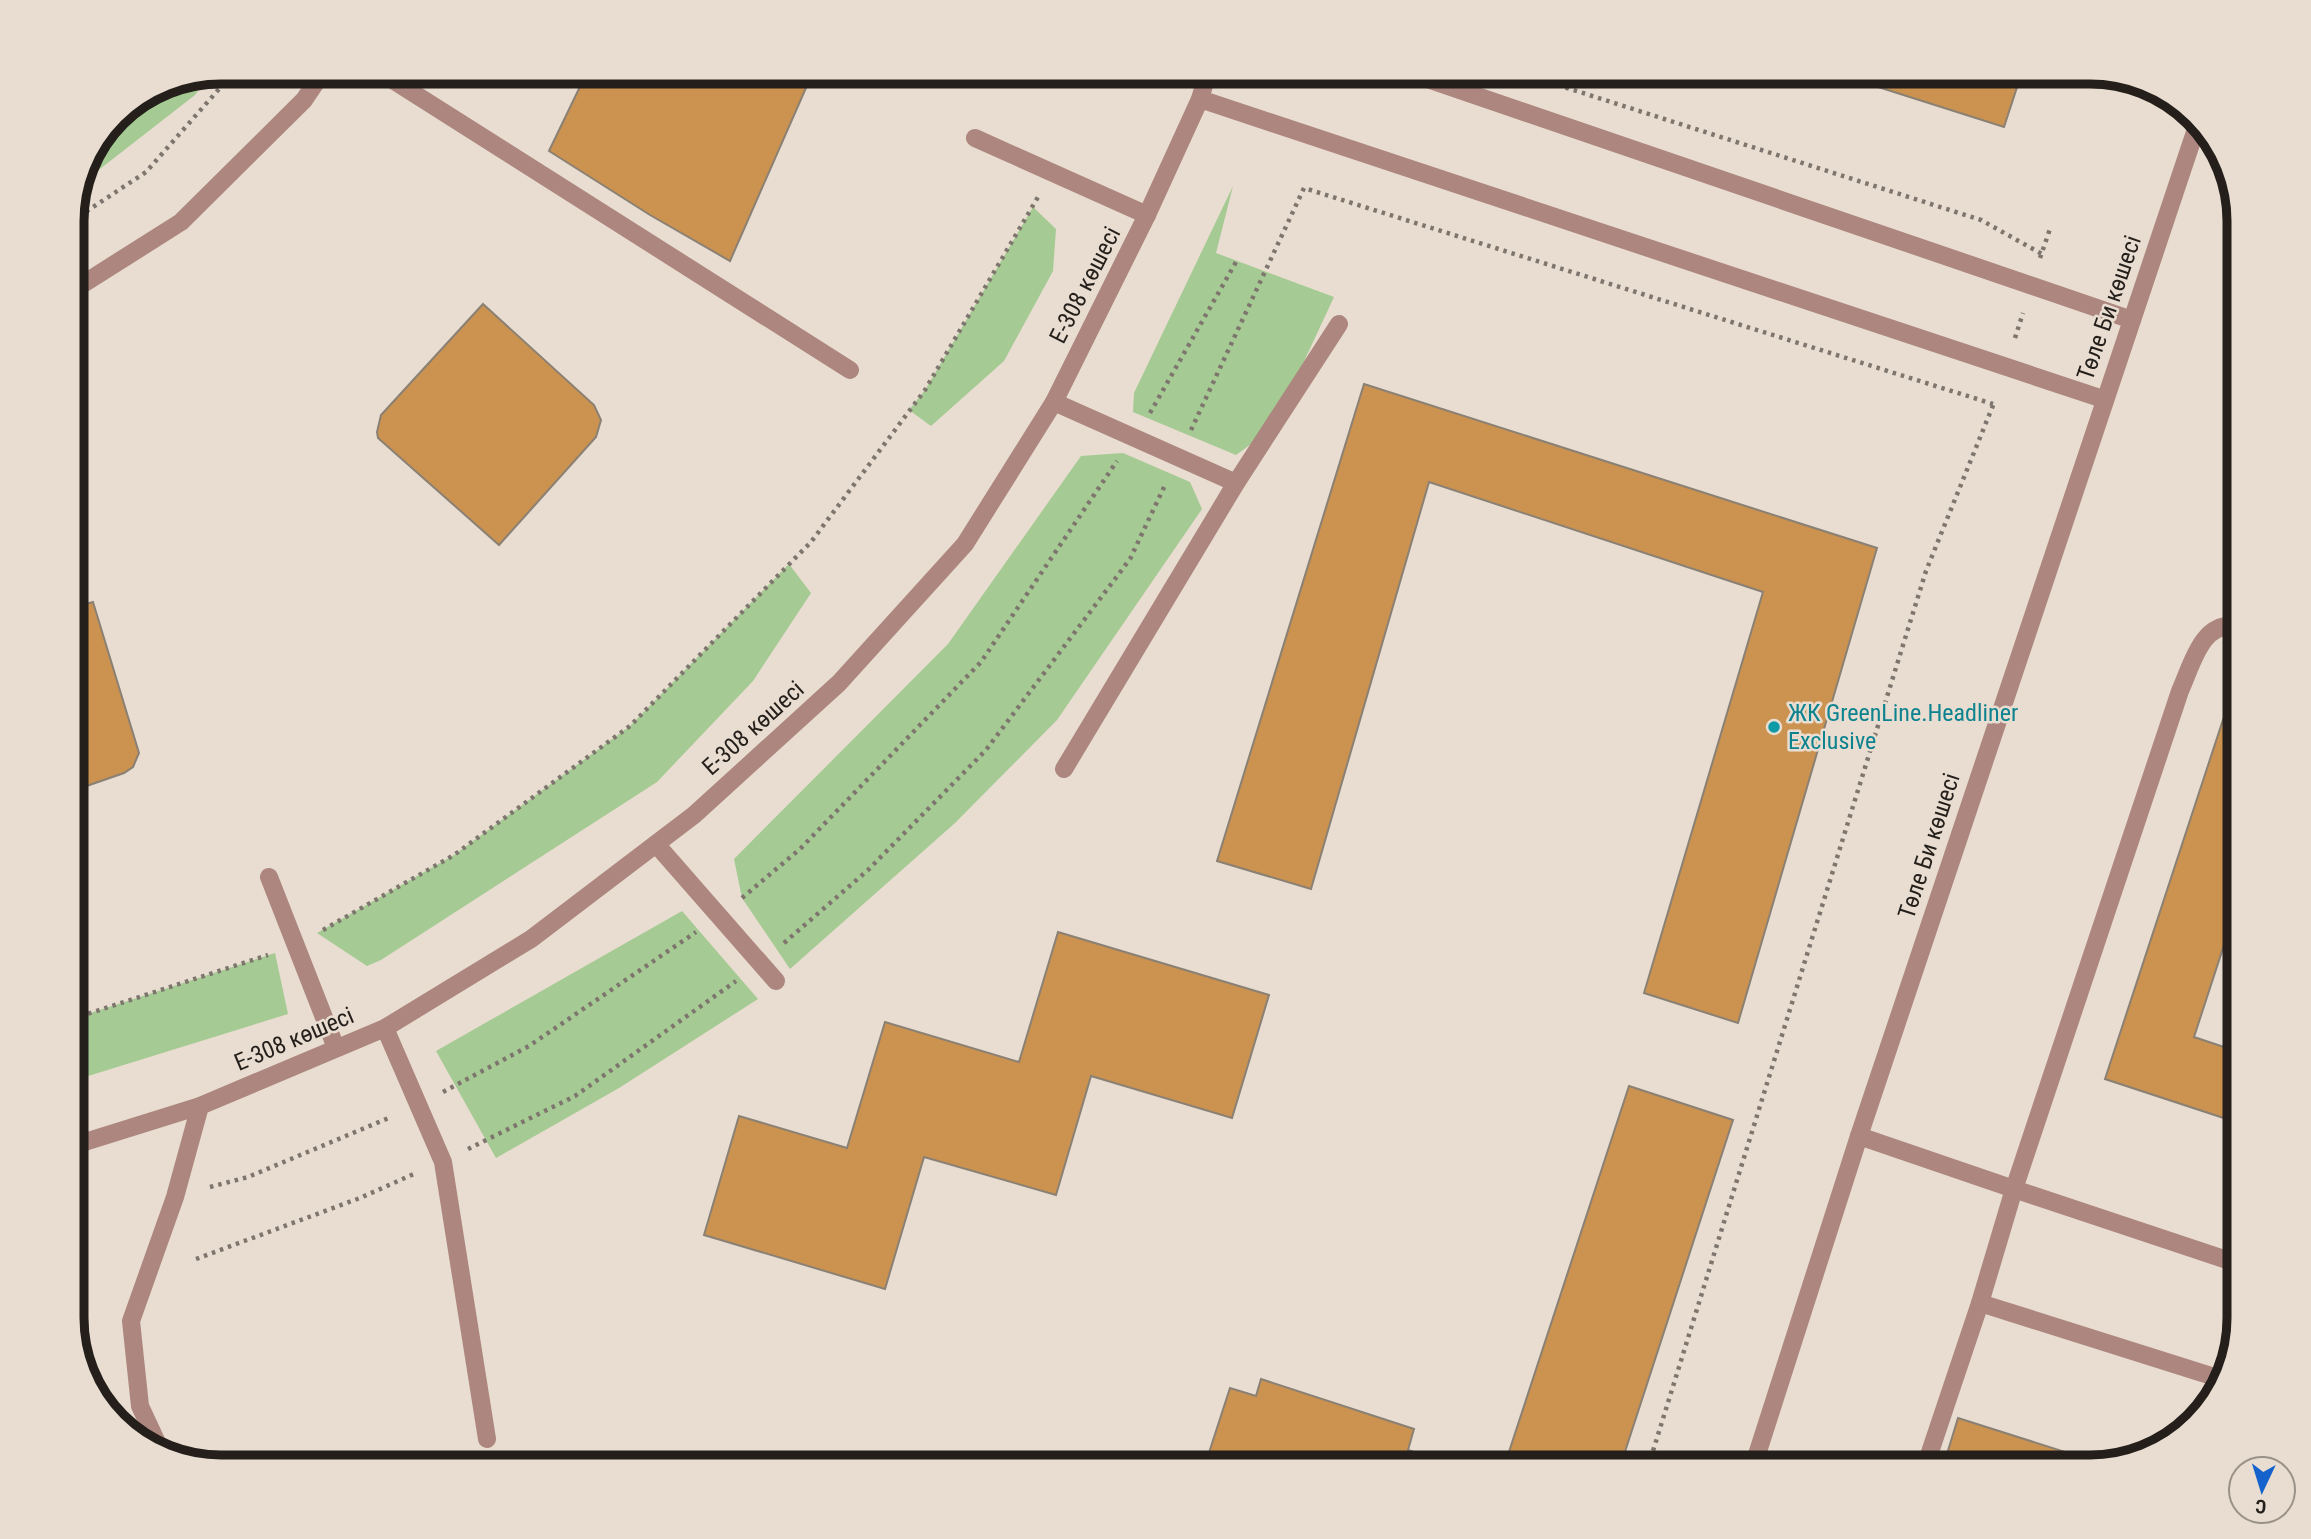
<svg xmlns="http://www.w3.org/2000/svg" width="2311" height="1539" viewBox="0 0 2311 1539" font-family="'Roboto Condensed',sans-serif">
<rect width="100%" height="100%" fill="#e8ddd0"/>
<g fill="#a5ca93">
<path d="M 211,74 L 195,95 L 78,186 C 89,141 122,105 163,84 C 176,77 196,77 211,74 Z"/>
<path d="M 1233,186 L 1216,253 L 1334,297 L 1273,428 L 1236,455 L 1133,412 L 1134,393 Z"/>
<path d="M 1033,207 L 1056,229 L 1053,271 L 1004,361 L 931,426 L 909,410 L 925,390 Z"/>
<path d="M 1123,453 L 1190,482 L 1202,509 L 1057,720 L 955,823 L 790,969 L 742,898 L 734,859 L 948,644 L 1081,456 Z"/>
<path d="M 789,564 L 811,593 L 753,681 L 657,782 L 381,960 L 367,966 L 317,933 L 454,855 L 630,726 Z"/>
<path d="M 682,911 L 758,999 L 619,1088 L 496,1158 L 436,1051 Z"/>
<path d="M 275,953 L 288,1014 L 72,1081 L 72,1019 Z"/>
</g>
<g fill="#cb9250" stroke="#8a8074" stroke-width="2">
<path d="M 587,72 L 813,72 L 730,261 L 650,215 L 549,151 Z"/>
<path d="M 1831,72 L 2022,72 L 2004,127 Z"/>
<path d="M 483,304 L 594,405 L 601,420 L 596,437 L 499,545 L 378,438 L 377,432 L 381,415 Z"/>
<path d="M 1364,384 L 1877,548 L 1738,1023 L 1644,993 L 1763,592 L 1429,482 L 1311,889 L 1217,861 Z"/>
<path d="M 93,602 L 139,753 L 133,767 L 124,773 L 72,791 L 72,608 Z"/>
<path d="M 2239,671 L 2239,899 L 2194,1037 L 2239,1052 L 2239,1123 L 2105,1079 Z"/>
<path d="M 1058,932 L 1269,995 L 1232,1118 L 1091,1076 L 1056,1195 L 924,1157 L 885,1289 L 704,1235 L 739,1116 L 847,1148 L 885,1022 L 1019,1062 Z"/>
<path d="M 1629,1086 L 1733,1120 L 1620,1467 L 1504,1467 Z"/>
<path d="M 1261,1379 L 1414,1429 L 1408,1450 L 1459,1467 L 1205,1465 L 1230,1388 L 1256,1396 Z"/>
<path d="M 1958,1418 L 2103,1464 L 2090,1467 L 1943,1467 Z"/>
</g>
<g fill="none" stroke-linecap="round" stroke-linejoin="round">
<g stroke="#7e766e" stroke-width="4.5" stroke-dasharray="3.5 5" stroke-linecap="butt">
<path d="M 1517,72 L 1981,220 L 2042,254"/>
<path d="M 72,221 L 146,172 L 234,72"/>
<path d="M 2040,258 L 2051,226"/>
<path d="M 2015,338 L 2023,313"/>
<path d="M 1150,413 L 1236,262"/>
<path d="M 1191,430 L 1304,188 L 1993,404"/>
<path d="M 742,898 L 800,849 L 981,662 L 1117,461"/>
<path d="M 323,930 L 454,855 L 630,726 L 811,542 L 925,390 L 1038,197"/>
<path d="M 784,943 L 868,870 L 986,750 L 1130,559 L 1166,483"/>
<path d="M 72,1019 L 268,955"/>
<path d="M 443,1092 L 529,1046 L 696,932"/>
<path d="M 468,1149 L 575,1096 L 736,981"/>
<path d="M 210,1187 L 248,1177 L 391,1117"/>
<path d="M 196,1259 L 360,1198 L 416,1173"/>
<path d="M 1648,1467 L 1926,571 L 1994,403"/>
</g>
<g stroke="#ac867f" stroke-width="18">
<path d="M 380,72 L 850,370"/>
<path d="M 975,138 L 1147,215"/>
<path d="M 72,291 L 181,222 L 304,100 L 323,72"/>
<path d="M 1054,402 L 1236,483"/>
<path d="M 2239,627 C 2202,618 2192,665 2180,691 L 2014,1189 L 2239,1264"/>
<path d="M 1064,769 L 1236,483 L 1339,324"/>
<path d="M 656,844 L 776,981"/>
<path d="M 269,877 L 336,1048"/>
<path d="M 1859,1136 L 2014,1189 L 1980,1303"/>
<path d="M 1925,1467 L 1980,1303 L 2221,1379"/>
</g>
<g stroke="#ac867f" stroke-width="18">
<path d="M 1407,72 L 2132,320"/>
<path d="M 1200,99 L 2103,399"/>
<path d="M 385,1028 L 443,1162 L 487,1439"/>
<path d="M 1753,1467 L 1859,1136 L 2198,123"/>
</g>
<g stroke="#ac867f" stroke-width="18">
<path d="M 72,1146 L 200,1106 L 385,1028 L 531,939 L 694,815 L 839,683 L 965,544 L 1054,402 L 1147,215 L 1200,99 L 1208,72"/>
<path d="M 160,1449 L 140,1406 L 131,1321 L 175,1197 L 200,1106"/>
</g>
</g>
<circle fill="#0f9aa8" stroke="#e8ddd0" stroke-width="2.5" cx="1774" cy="727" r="7"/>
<g text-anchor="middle" stroke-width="5" stroke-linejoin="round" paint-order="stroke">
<g font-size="24" fill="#241f1b" stroke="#e8ddd0">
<text transform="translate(1085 285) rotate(-63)" y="8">Е-308 көшесі</text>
<text transform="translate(2109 308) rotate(-71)" y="8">Төле Би көшесі</text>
<text transform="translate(753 728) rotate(-42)" y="8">Е-308 көшесі</text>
<text transform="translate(1929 846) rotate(-72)" y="8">Төле Би көшесі</text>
<text transform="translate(294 1039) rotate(-23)" y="8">Е-308 көшесі</text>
</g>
<g font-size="24" fill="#0d838f" stroke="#e8ddd0" text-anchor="start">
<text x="1788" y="721">ЖК GreenLine.Headliner<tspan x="1788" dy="28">Exclusive</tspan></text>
</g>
</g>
<path d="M0 0H2311V1539H0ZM221 84H2090A137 137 0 0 1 2227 221V1318A137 137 0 0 1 2090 1455H221A137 137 0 0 1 84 1318V221A137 137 0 0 1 221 84Z" fill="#e8ddd0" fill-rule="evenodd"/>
<path fill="none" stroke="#241f1b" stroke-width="9" d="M221 84H2090A137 137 0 0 1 2227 221V1318A137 137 0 0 1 2090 1455H221A137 137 0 0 1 84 1318V221A137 137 0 0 1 221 84Z"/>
<g transform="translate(2262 1490) rotate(184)"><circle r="33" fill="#e8ddd0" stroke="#9a9188" stroke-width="2"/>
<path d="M0-5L12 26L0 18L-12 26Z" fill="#1562cc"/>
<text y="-10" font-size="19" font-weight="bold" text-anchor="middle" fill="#241f1b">С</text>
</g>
</svg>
